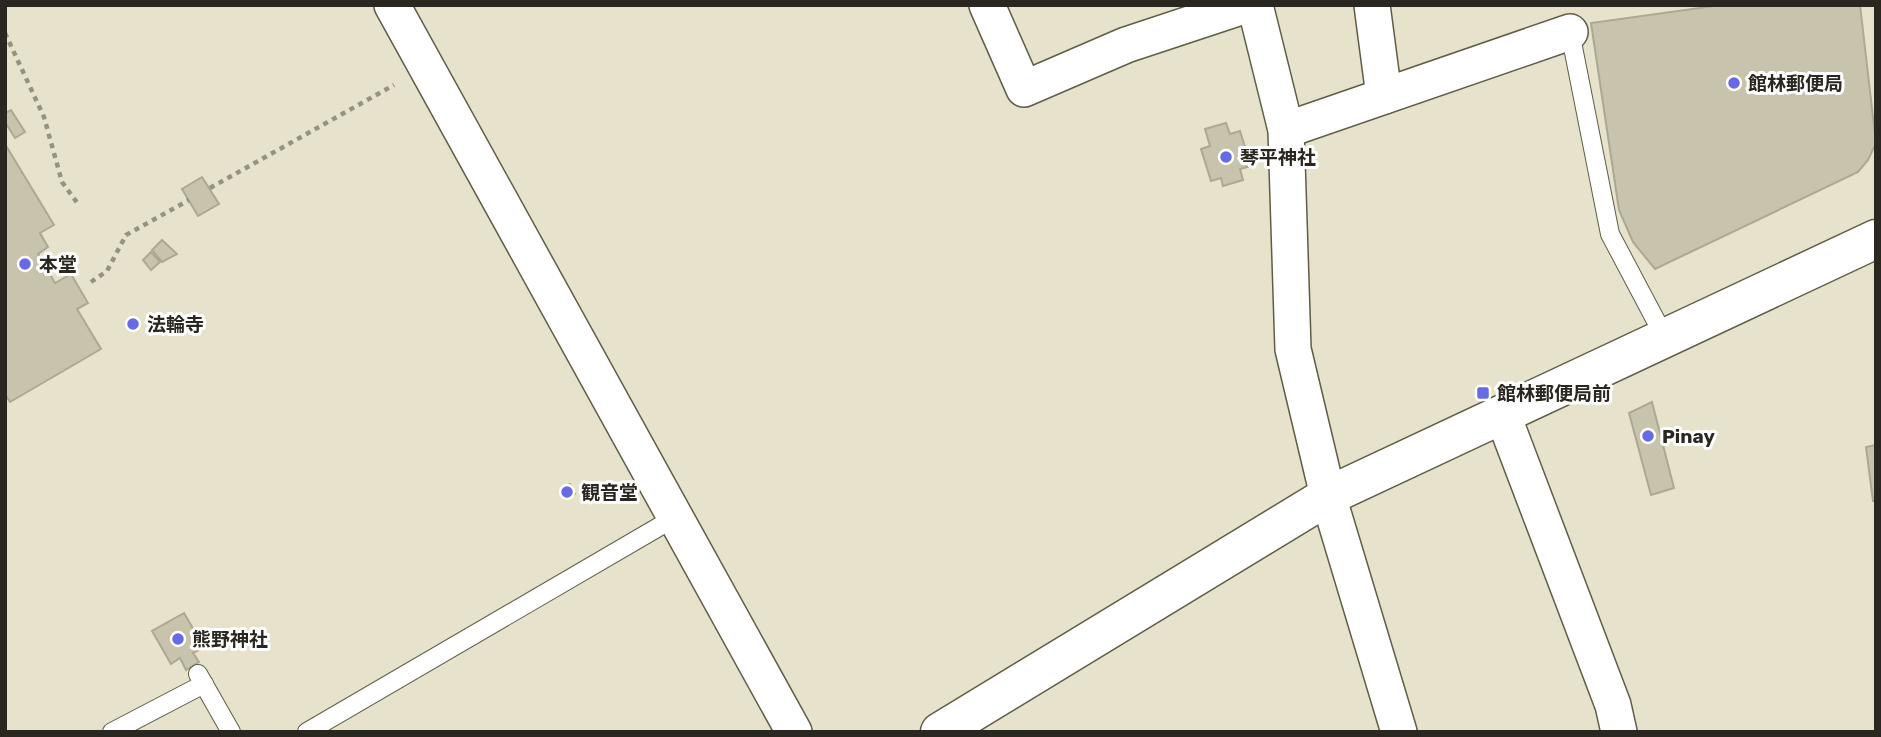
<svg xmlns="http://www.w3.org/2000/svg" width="1881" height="737" viewBox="0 0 1881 737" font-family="Rubik,'Noto Sans JP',sans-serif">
<rect width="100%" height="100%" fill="#e7e2cb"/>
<g fill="#c8c3ad" stroke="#aca892" stroke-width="2">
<path d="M 1721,5 L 1860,5 L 1876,143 L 1868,160 L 1858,172 L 1655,269 L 1633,242 L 1619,210 L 1591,23 Z"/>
<path d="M 11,110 L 25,132 L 15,138 L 5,122 L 5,113 Z"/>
<path d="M 1226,123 L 1230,134 L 1240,131 L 1251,166 L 1240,169 L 1243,180 L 1223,186 L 1221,178 L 1211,181 L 1201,149 L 1210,146 L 1205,129 Z"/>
<path d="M 5,144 L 54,225 L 40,233 L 48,247 L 38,254 L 55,283 L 71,274 L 88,303 L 77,309 L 101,349 L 10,402 L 5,394 Z"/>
<path d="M 202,177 L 219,204 L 198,216 L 182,189 Z"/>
<path d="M 162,240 L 177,254 L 162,262 L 152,250 Z"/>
<path d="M 151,252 L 160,262 L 151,270 L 143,260 Z"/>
<path d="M 1652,402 L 1674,488 L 1651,495 L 1629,413 Z"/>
<path d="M 1876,445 L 1876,501 L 1873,501 L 1866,447 Z"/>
<path d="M 570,484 L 575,494 L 565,499 L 560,490 Z"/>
<path d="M 184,613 L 204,647 L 193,653 L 199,662 L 186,670 L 180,658 L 171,664 L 152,631 Z"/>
</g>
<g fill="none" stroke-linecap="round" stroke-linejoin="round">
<g stroke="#605c48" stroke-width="20">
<g id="lane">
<path d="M 1570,32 L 1610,234 L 1664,336"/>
<path d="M 198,674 L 231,732"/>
<path d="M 112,732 L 204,684"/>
<path d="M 307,732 L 674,518"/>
</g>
</g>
<g stroke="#605c48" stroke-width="38">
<g id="street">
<path d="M 392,5 L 794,732"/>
<path d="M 987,5 L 1024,89 L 1126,45 L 1247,5"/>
<path d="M 1255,5 L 1286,130 L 1293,349 L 1328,496 L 1399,732"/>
<path d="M 1372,5 L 1384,96"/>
<path d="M 1286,130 L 1570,32"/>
<path d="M 1502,413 L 1613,705 L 1619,732"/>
</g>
</g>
<g stroke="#605c48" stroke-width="41">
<path id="secondary" d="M 940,732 L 1328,496 L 1876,239"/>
</g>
<g stroke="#959281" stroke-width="4.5" stroke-dasharray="5 5" stroke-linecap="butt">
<path d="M 5,33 L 44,117 L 62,182 L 78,204"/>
<path d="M 210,188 L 394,85"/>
<path d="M 91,282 L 107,271 L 126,235 L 189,200"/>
</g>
<use href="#lane" stroke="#fff" stroke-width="18"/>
<use href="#street" stroke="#fff" stroke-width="35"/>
<use href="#secondary" stroke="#fff" stroke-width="38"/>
</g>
<g fill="#666be3" stroke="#fff" stroke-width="2.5">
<circle cx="1734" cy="83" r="7"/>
<circle cx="1226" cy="157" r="7"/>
<circle cx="25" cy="264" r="7"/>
<circle cx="133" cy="324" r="7"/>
<rect x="1476" y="386" width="14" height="14" rx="3.5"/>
<circle cx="1648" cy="436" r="7"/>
<circle cx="567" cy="492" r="7"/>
<circle cx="178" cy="639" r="7"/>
</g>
<g text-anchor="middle" stroke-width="6" stroke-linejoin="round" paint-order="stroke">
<g font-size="19" font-weight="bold" fill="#29271f" stroke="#fff" text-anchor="start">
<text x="1748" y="90">館林郵便局</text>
<text x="1240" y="164">琴平神社</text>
<text x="39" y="271">本堂</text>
<text x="147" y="331">法輪寺</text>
<text x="1497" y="400">館林郵便局前</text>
<text x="1662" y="443">Pinay</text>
<text x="581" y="499">観音堂</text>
<text x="192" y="646">熊野神社</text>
</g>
</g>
<rect width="1881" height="737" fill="none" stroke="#29271f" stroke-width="14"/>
</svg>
